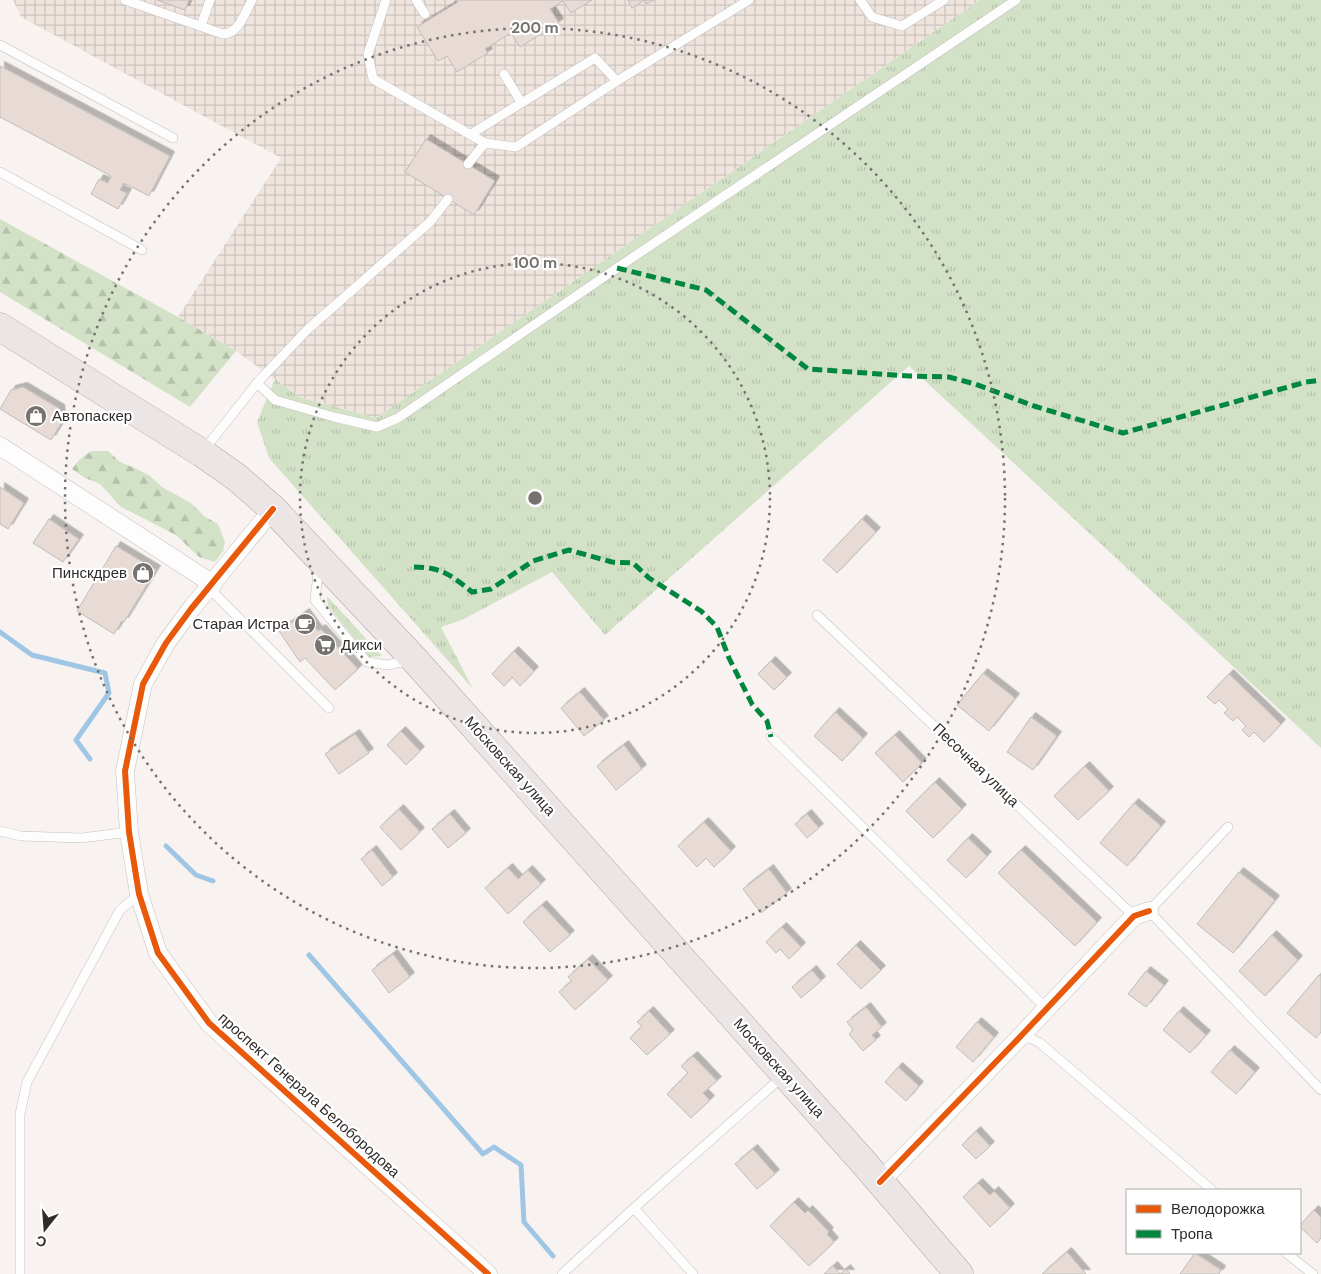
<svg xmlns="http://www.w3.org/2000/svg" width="1321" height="1274" viewBox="0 0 1321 1274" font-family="'DM Sans',sans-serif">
<defs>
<pattern id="industrial-grid" width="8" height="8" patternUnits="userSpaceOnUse" patternTransform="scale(1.25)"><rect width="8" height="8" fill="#efe4de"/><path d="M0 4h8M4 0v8" fill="none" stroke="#cdc4bf"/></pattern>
<pattern id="grass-tufts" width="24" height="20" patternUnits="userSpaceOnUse" patternTransform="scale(1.25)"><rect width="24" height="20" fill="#d3e2c7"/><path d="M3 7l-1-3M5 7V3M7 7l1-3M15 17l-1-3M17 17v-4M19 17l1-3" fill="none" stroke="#b5c2ab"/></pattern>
<pattern id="forest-firs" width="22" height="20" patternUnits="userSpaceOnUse" patternTransform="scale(1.25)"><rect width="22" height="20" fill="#d3e2c7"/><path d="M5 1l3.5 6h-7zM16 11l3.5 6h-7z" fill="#b5c2ab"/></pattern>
<filter id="shadow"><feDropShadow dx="4.5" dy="-4.5" stdDeviation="0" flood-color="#0004"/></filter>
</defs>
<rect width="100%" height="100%" fill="#f8f3f0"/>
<path fill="url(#industrial-grid)" d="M 13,0 L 980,0 L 376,418 L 299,397 L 236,351 L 178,317 L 281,158 L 21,17 Z"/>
<g fill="url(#grass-tufts)">
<path d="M 980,0 L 1321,0 L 1321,748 L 909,366 L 605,635 L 552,572 L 462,620 L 441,627 L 473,689 L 269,458 L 257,422 L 275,379 L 299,397 L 376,418 Z"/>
<path d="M 327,596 L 382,656 L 369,657 L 328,606 Z"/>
</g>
<g fill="url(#forest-firs)">
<path d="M 0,219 L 178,317 L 236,351 L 190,407 L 0,292 Z"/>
<path d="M 91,451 L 108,451 L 120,462 L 135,468 L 150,476 L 162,487 L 191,503 L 204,516 L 218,524 L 225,542 L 223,551 L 215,562 L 199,557 L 176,535 L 121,507 L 100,484 L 85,478 L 72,469 L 79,460 Z"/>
</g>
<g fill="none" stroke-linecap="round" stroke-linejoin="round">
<g stroke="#a0c6e6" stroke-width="5">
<path d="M 0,632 L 32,655 L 105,673 L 109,693 L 76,740 L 90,759"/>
<path d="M 166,846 L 196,875 L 213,881"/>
<path d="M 309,955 L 483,1154 L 494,1147 L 521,1165 L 524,1222 L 553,1256"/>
</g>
</g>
<g fill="#e8dbd5" stroke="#c0bcba" filter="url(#shadow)">
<path d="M 157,0 L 189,0 L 185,10 Z"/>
<path d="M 456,0 L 592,0 L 571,13 L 563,1 L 550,9 L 559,23 L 520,47 L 511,33 L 485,49 L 488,53 L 457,72 L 447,56 L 438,61 L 417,27 L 458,2 Z"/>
<path d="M 628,0 L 654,0 L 647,4 L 645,0 L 632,8 Z"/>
<path d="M 0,66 L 170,156 L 149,196 L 124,183 L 120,190 L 127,193 L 118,209 L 91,194 L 99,179 L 108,183 L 111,176 L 0,117 Z"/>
<path d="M 426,139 L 495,181 L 474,215 L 405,172 Z"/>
<path d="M 23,387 L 60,409 L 62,422 L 51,440 L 0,409 L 11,390 Z"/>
<path d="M 0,487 L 24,503 L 8,529 L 0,524 Z"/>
<path d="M 49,519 L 79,539 L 63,562 L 33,543 Z"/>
<path d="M 862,519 L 876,532 L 837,573 L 823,560 Z"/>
<path d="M 116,546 L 156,570 L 124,622 L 122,621 L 114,634 L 77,611 Z"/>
<path d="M 305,613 L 318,631 L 321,629 L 358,669 L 335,690 L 305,658 L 300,662 L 279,631 Z"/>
<path d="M 514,651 L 534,671 L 520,686 L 512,677 L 504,686 L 492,674 Z"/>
<path d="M 771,661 L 787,677 L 774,690 L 758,674 Z"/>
<path d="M 983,673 L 1015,698 L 989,731 L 957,705 Z"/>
<path d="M 1229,674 L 1281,724 L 1264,742 L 1254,732 L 1249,737 L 1242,730 L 1246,726 L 1237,717 L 1233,721 L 1224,713 L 1228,709 L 1219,700 L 1215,704 L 1207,697 Z"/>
<path d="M 580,692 L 604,720 L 584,736 L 561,708 Z"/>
<path d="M 835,712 L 863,738 L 842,761 L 814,736 Z"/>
<path d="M 1031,717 L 1057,736 L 1033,770 L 1007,752 Z"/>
<path d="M 401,731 L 420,751 L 406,765 L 387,745 Z"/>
<path d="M 355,734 L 369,753 L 339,774 L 325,754 Z"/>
<path d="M 895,735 L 922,763 L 903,782 L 875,753 Z"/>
<path d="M 624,745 L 642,769 L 616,790 L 597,766 Z"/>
<path d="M 1085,766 L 1109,791 L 1078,820 L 1054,796 Z"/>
<path d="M 935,782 L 962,809 L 933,838 L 906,811 Z"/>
<path d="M 1134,803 L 1161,826 L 1127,866 L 1100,843 Z"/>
<path d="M 399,809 L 420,832 L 401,850 L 380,827 Z"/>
<path d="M 450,814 L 466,833 L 448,848 L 432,829 Z"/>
<path d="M 807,814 L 819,828 L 807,838 L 795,824 Z"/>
<path d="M 704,822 L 731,851 L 714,867 L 706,858 L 697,867 L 678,846 Z"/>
<path d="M 968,838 L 987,856 L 966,878 L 947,860 Z"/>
<path d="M 372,850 L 393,877 L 382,886 L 361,859 Z"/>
<path d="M 1021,850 L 1097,922 L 1075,946 L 998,873 Z"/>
<path d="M 508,868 L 518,879 L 528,870 L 541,884 L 508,914 L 485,888 Z"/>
<path d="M 769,869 L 787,893 L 761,913 L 743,889 Z"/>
<path d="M 1239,872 L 1275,900 L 1233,953 L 1197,924 Z"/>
<path d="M 542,905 L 570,935 L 550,952 L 523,922 Z"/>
<path d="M 782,927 L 801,947 L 789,959 L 780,949 L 776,953 L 766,942 Z"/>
<path d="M 1272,935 L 1298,960 L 1265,996 L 1239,971 Z"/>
<path d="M 856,945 L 881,970 L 861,989 L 837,964 Z"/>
<path d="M 393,954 L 410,977 L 389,993 L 372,970 Z"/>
<path d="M 588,959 L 608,980 L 575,1010 L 559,992 L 572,981 L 568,977 Z"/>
<path d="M 812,970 L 821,981 L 801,998 L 792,987 Z"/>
<path d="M 1146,971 L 1164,985 L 1146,1007 L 1128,994 Z"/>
<path d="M 1319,975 L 1321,976 L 1321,1032 L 1316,1038 L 1287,1013 Z"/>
<path d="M 866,1007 L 882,1027 L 872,1035 L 876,1040 L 863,1051 L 849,1034 L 853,1030 L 847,1022 Z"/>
<path d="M 649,1011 L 670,1034 L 647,1055 L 630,1038 L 642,1026 L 637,1022 Z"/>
<path d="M 1179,1011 L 1206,1035 L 1190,1053 L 1163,1030 Z"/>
<path d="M 977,1022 L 994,1037 L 973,1062 L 956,1047 Z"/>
<path d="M 1230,1050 L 1255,1072 L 1236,1094 L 1211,1072 Z"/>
<path d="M 693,1056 L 717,1081 L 703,1093 L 710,1100 L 691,1118 L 667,1094 L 688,1073 L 681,1066 Z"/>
<path d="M 898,1067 L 919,1086 L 906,1101 L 885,1082 Z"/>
<path d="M 976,1131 L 990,1146 L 976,1159 L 962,1145 Z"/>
<path d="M 753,1149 L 775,1174 L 757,1189 L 735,1164 Z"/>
<path d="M 978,1183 L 990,1195 L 994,1191 L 1010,1208 L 990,1227 L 963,1197 Z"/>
<path d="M 794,1202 L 805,1213 L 808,1210 L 829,1232 L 827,1234 L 834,1242 L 809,1266 L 770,1226 Z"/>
<path d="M 1314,1210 L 1321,1217 L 1321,1238 L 1317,1243 L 1300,1227 L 1300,1225 Z"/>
<path d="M 1067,1252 L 1086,1274 L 1042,1274 Z"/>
<path d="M 1195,1253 L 1221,1270 L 1219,1274 L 1180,1274 Z"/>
<path d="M 833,1266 L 840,1274 L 846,1269 L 850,1274 L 824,1274 Z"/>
</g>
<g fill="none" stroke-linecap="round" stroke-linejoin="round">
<g stroke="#c4c0bd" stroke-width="10">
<g id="lane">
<path d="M 125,0 L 223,34 C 239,34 245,12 252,0"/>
<path d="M 386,0 L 368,54 L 373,79 L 485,143"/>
<path d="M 416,0 L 425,14"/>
<path d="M 860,0 L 872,17 L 902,26 L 944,0"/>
<path d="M 201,26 L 210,0"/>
<path d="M 0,45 L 173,138"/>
<path d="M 504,74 L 521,102"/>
<path d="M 471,134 L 595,58 L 617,81"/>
<path d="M 468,164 L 485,143 L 516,147 L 617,81 L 749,0"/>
<path d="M 0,172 L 142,250"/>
<path d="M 257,383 L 275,400 L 334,417 L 377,427 L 398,418 L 617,268 L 1016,0"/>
<path d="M 204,450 L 257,383 L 308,329 L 430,222 L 448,199"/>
<path d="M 319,565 L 315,600 L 367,662 L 388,665 L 410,660"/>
<path d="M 209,588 L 329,708"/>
<path d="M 817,615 L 1134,916"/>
<path d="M 771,737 L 1046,1008"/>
<path d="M 1228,827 L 1149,911 L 1321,1090"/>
<path d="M 0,831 L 21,836 L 81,838 L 129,832"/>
<path d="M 1020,1038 L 1030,1038 L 1040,1043 L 1212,1190"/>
<path d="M 1286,1253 L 1313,1274"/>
<path d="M 20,1274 L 20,1114 L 27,1082 L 120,910 L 139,894"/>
<path d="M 562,1274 L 634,1208"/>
<path d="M 693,1274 L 634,1208 L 782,1077"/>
</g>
</g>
<g stroke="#c4c0bd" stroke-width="19">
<g id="street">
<path d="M 0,446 L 213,584"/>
<path d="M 273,509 L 191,609 L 166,643 L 143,684 L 125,771 L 129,832 L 139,894 L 158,953 L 209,1023 L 488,1274"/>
<path d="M 880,1182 L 1019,1038 L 1134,916 L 1149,911"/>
</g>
</g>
<g stroke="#b3a7a8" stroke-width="29">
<path id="primary" d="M 0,327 L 202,453 L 235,476 L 273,509 L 414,659 L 865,1164 L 959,1274"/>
</g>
<use href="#lane" stroke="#fefdfd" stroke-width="9"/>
<use href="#street" stroke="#fefdfd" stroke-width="18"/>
<use href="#primary" stroke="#ebe5e6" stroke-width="28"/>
<g stroke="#00873e" stroke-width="5" stroke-dasharray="10 5" stroke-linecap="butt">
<path d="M 617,268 L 706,290 L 808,369 L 909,376 L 949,377 L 975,384 L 1034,406 L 1123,433 L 1306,382 L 1321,380"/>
<path d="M 414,567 C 441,567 451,575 472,592 L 491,589 L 533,561 L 569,550 L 612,562 L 633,563 L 649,578 L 701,611 L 717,627 L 729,658 L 752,704 L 767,721 L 771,737"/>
</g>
<g stroke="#fff" stroke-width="9">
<g id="cycleway">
<path d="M 273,509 L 191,609 L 166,643 L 143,684 L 125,771 L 129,832 L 139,894 L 158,953 L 209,1023 L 488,1274"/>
<path d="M 880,1182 L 1019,1038 L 1134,916 L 1149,911"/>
</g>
</g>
<use href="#cycleway" stroke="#e8590c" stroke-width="6"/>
</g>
<g fill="none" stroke="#75726f" stroke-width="2.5" stroke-dasharray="2.5 5">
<circle cx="535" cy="498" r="235"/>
<circle cx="535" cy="498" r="470"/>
</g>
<defs>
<g id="shop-disc" transform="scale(1.125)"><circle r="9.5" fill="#75726f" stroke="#fff"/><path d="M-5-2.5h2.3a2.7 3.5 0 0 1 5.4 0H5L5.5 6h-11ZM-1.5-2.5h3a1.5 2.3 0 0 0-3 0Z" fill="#fff"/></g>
<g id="cafe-disc" transform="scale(1.125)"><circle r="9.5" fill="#75726f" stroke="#fff"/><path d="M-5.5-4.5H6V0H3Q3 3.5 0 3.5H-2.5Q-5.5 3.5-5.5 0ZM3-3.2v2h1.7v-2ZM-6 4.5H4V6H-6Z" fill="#fff"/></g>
<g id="supermarket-disc" transform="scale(1.125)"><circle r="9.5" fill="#75726f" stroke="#fff"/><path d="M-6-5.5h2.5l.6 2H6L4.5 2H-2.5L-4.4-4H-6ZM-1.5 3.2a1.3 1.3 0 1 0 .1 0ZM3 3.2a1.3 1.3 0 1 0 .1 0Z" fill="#fff"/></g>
</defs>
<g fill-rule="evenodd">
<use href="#shop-disc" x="36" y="416"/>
<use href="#shop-disc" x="143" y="573"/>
<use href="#cafe-disc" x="305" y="624"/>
<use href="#supermarket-disc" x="325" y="645"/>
</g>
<g text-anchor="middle" stroke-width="4.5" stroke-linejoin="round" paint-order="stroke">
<g font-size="15" fill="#2f2c2a" stroke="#fff" text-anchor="start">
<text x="52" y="421">Автопаскер</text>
<text x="127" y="578" text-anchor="end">Пинскдрев</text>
<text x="289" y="629" text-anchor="end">Старая Истра</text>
<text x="341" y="650">Дикси</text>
</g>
<g font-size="15" fill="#2f2c2a" stroke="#fff">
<text transform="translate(976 765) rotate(44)" y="5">Песочная улица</text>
<text transform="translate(510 766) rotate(48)" y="5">Московская улица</text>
<text transform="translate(779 1068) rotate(48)" y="5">Московская улица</text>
<text transform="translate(309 1095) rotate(42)" y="5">проспект Генерала Белобородова</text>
</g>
</g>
<circle cx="535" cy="498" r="8" fill="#75726f" stroke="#fff" stroke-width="2.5"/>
<g font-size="15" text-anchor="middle" font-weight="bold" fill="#75726f" stroke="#fff" stroke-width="4.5" stroke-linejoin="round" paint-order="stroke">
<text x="535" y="33">200 m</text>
<text x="535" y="268">100 m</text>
</g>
<rect x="1126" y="1189" width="175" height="65" fill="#ffffff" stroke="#acabaa"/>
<rect x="1136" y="1205" width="25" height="8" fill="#e8590c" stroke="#acabaa"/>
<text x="1171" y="1214" font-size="15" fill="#2f2c2a">Велодорожка</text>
<rect x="1136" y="1230" width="25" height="8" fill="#00873e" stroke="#acabaa"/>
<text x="1171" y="1239" font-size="15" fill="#2f2c2a">Тропа</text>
<g transform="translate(45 1229) rotate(197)" stroke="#ffffff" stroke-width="4" paint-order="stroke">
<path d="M0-4L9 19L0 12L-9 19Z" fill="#2f2c2a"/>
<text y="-8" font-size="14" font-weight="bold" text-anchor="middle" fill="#2f2c2a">С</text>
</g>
</svg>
